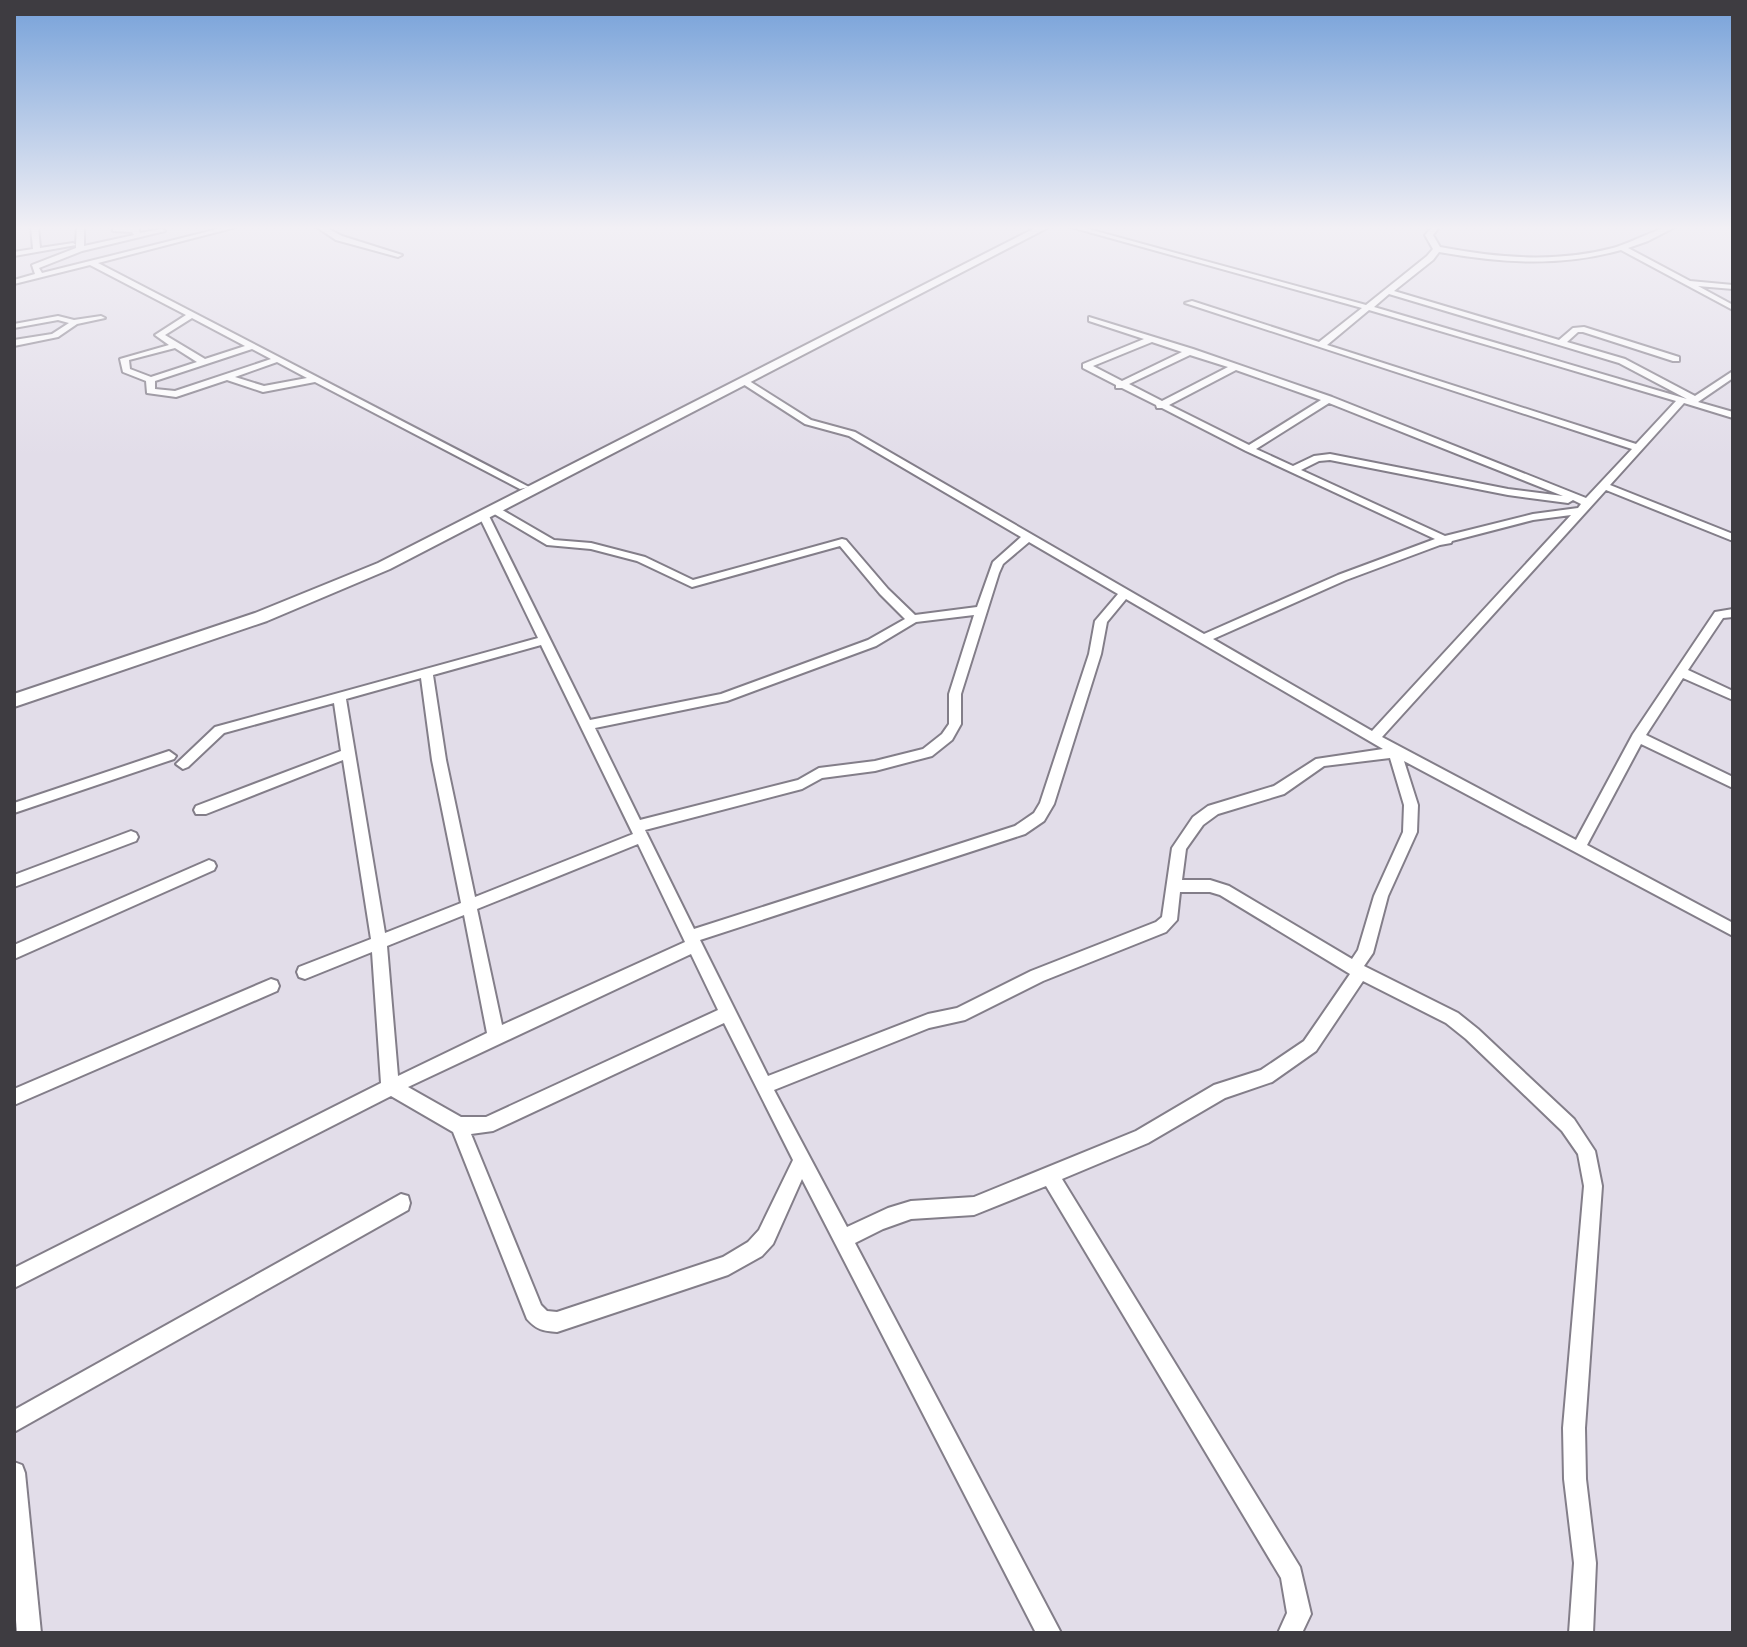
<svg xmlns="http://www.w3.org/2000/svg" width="1747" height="1647" viewBox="0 0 1747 1647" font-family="Bitter,serif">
<rect width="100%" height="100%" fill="#e2dde9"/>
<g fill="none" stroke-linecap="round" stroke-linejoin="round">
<g stroke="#837e89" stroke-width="4">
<g id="minor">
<path d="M 31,226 L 38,226 L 40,248 L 73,243 L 76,245 L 77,226 L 84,226 L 84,246 L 134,235 L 132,232 L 113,231 L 113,226 L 138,228 L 140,233 L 161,229 L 165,231 L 82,251 L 39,268 L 42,273 L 230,226 L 240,226 L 98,263 L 529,487 L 520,489 L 315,382 L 263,392 L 227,380 L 176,397 L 147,393 L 146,381 L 123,372 L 120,359 L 169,345 L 155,335 L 186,315 L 90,265 L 14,284 L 14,280 L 35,274 L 32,265 L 76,248 L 76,245 L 14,256 L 14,252 L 33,249 ZM 192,318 L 245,346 L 205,359 L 165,335 ZM 175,348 L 197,362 L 151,377 L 130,369 L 129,360 ZM 252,349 L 271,359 L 175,391 L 155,389 L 155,381 ZM 277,362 L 307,378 L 264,386 L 235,377 Z"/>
<path d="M 315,226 L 323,226 L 342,236 L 402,255 L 398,257 L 336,240 Z"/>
<path d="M 1067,226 L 1077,226 L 1366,305 L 1427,256 L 1433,249 L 1425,235 L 1433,226 L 1440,226 L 1433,235 L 1440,247 C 1497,258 1556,263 1613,248 C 1632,243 1660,226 1677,226 L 1648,241 L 1628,248 L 1690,281 L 1733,285 L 1733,289 L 1698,286 L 1733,305 L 1733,310 L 1621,250 C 1561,267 1500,263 1439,252 L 1433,260 L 1394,291 L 1559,340 L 1573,328 L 1584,327 L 1679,357 L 1679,361 L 1673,361 L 1583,332 L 1578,332 L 1567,342 L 1625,359 L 1695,396 L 1733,371 L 1733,378 L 1698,402 L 1733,412 L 1733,418 L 1684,403 L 1610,485 L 1733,534 L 1733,541 L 1606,490 L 1382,737 L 1576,840 L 1633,734 L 1715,612 L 1733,609 L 1733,617 L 1723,618 L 1688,670 L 1733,691 L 1733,700 L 1683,678 L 1646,735 L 1733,777 L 1733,788 L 1641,744 L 1587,845 L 1733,923 L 1733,936 L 1404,761 L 1418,805 L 1417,832 L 1388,896 L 1373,953 L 1364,966 L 1458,1013 L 1478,1029 L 1574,1119 L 1595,1151 L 1602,1186 L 1585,1428 L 1586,1479 L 1596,1563 L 1593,1633 L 1569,1633 L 1574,1563 L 1564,1479 L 1563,1428 L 1584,1186 L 1578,1154 L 1562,1131 L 1466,1039 L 1446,1023 L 1363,981 L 1316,1051 L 1272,1082 L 1225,1098 L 1148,1143 L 1062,1179 L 1300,1567 L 1311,1614 L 1302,1633 L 1278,1633 L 1287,1613 L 1281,1578 L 1046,1186 L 974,1215 L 911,1219 L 883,1229 L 855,1243 L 1061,1633 L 1036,1633 L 802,1179 L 773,1244 L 762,1256 L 728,1275 L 557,1332 C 543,1331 537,1330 527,1319 L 453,1132 L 391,1096 L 14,1288 L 14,1268 L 381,1083 L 372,952 L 305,979 L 299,977 L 297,972 L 299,967 L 371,939 L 343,760 L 206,814 L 196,814 L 194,810 L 196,806 L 341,751 L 334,703 L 224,733 L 188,767 L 183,769 L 176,764 L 215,727 L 538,638 L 479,516 L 480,514 L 488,514 L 489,516 L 590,720 L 721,694 L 868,640 L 905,619 L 880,594 L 840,546 L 692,587 L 637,561 L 591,549 L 547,545 L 491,512 L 491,508 L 499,508 L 554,540 L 591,543 L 645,557 L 693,580 L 842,539 L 846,540 L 888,589 L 915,615 L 977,607 L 993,562 L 1021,537 L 849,436 L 805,424 L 743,384 L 742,382 L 746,379 L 811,420 L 855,432 L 1204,634 L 1338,575 L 1435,539 L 1246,451 L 1162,408 L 1157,408 L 1156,405 L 1122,388 L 1116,388 L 1116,385 L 1083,368 L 1083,364 L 1144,339 L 1089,321 L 1089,317 L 1193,349 L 1332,397 L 1586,498 L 1632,449 L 1185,303 L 1192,301 L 1319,342 L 1362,308 ZM 1389,294 L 1619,363 L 1687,399 L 1374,307 ZM 1369,310 L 1676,401 L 1636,444 L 1327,345 ZM 1152,342 L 1182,352 L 1122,381 L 1093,366 ZM 1190,355 L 1228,367 L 1162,401 L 1129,384 ZM 1236,370 L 1321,400 L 1249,445 L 1169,405 ZM 1329,403 L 1563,496 L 1508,489 L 1330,454 L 1314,456 L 1293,466 L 1256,449 ZM 1330,460 L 1508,495 L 1568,503 L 1573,500 L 1581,504 L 1578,508 L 1533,514 L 1445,536 L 1301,470 L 1319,461 ZM 1571,515 L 1372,731 L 1213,639 L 1346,580 L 1440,545 L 1451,543 L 1452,541 L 1533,520 ZM 1029,542 L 1118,594 L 1095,621 L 1089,654 L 1040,803 L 1034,813 L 1015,826 L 694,929 L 645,830 L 802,789 L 822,778 L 875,771 L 932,756 L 952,740 L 961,724 L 961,694 L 999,573 L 1003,564 ZM 1126,599 L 1383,749 L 1316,759 L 1274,786 L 1208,806 L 1193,817 L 1172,848 L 1162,917 L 1156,922 L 1031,971 L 957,1008 L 928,1014 L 768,1076 L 700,940 L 1025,834 L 1044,821 L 1054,804 L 1101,654 L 1107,622 ZM 974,615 L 949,694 L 949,724 L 942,734 L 923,749 L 875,761 L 819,768 L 798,780 L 640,820 L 595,728 L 727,701 L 876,646 L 916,622 ZM 541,645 L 633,834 L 475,897 L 446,760 L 433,675 ZM 421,678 L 432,760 L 461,903 L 385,933 L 346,699 ZM 1390,758 L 1404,805 L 1403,832 L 1374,896 L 1358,950 L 1352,959 L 1229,886 L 1210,880 L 1182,880 L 1186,849 L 1203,825 L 1218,814 L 1284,794 L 1324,766 ZM 638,844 L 685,942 L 502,1025 L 477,909 ZM 1180,892 L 1210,892 L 1220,895 L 1350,974 L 1304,1041 L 1261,1070 L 1214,1085 L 1136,1131 L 974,1197 L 911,1201 L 888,1208 L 847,1227 L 774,1090 L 929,1028 L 965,1020 L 1043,981 L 1166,932 L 1177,920 ZM 464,915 L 487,1033 L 398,1076 L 387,946 ZM 691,954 L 718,1010 L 486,1117 L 461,1117 L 408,1087 ZM 724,1023 L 793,1160 L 759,1230 L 748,1242 L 723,1257 L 557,1312 L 547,1311 L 541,1305 L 471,1134 L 493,1131 Z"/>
<path d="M 58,316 L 74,320 L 101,316 L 105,318 L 77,324 L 58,337 L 14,346 L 14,340 L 52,334 L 69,323 L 58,320 L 14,328 L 14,324 Z"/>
<path d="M 169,751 L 176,756 L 174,759 L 14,813 L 14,803 Z"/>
<path d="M 131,831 L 136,833 L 138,837 L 136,841 L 14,887 L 14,875 Z"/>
<path d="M 209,860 L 214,862 L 216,866 L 214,870 L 14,959 L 14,945 Z"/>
<path d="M 271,979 L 277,981 L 279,986 L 277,991 L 14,1105 L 14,1089 Z"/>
<path d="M 401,1194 L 408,1196 L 410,1203 L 408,1210 L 14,1432 L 14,1410 Z"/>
<path d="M 14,1462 L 22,1465 L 25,1473 L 41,1633 L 17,1633 L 14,1595 Z"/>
</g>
</g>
<g stroke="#837e89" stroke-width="4">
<path id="secondary" d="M 1039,226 L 1051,226 L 390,569 L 267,621 L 14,707 L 14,694 L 255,613 L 378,563 Z"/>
</g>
<use href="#minor" fill="#fff" fill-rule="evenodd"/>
<use href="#secondary" fill="#fff" fill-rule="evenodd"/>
</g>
<linearGradient id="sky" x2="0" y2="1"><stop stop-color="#76a1d9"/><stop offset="0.5" stop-color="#f2f0f5"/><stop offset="1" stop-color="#f2f0f5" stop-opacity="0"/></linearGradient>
<rect width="1747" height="456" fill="url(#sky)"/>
<rect width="1747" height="1647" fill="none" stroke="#3e3c41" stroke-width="32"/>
</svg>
